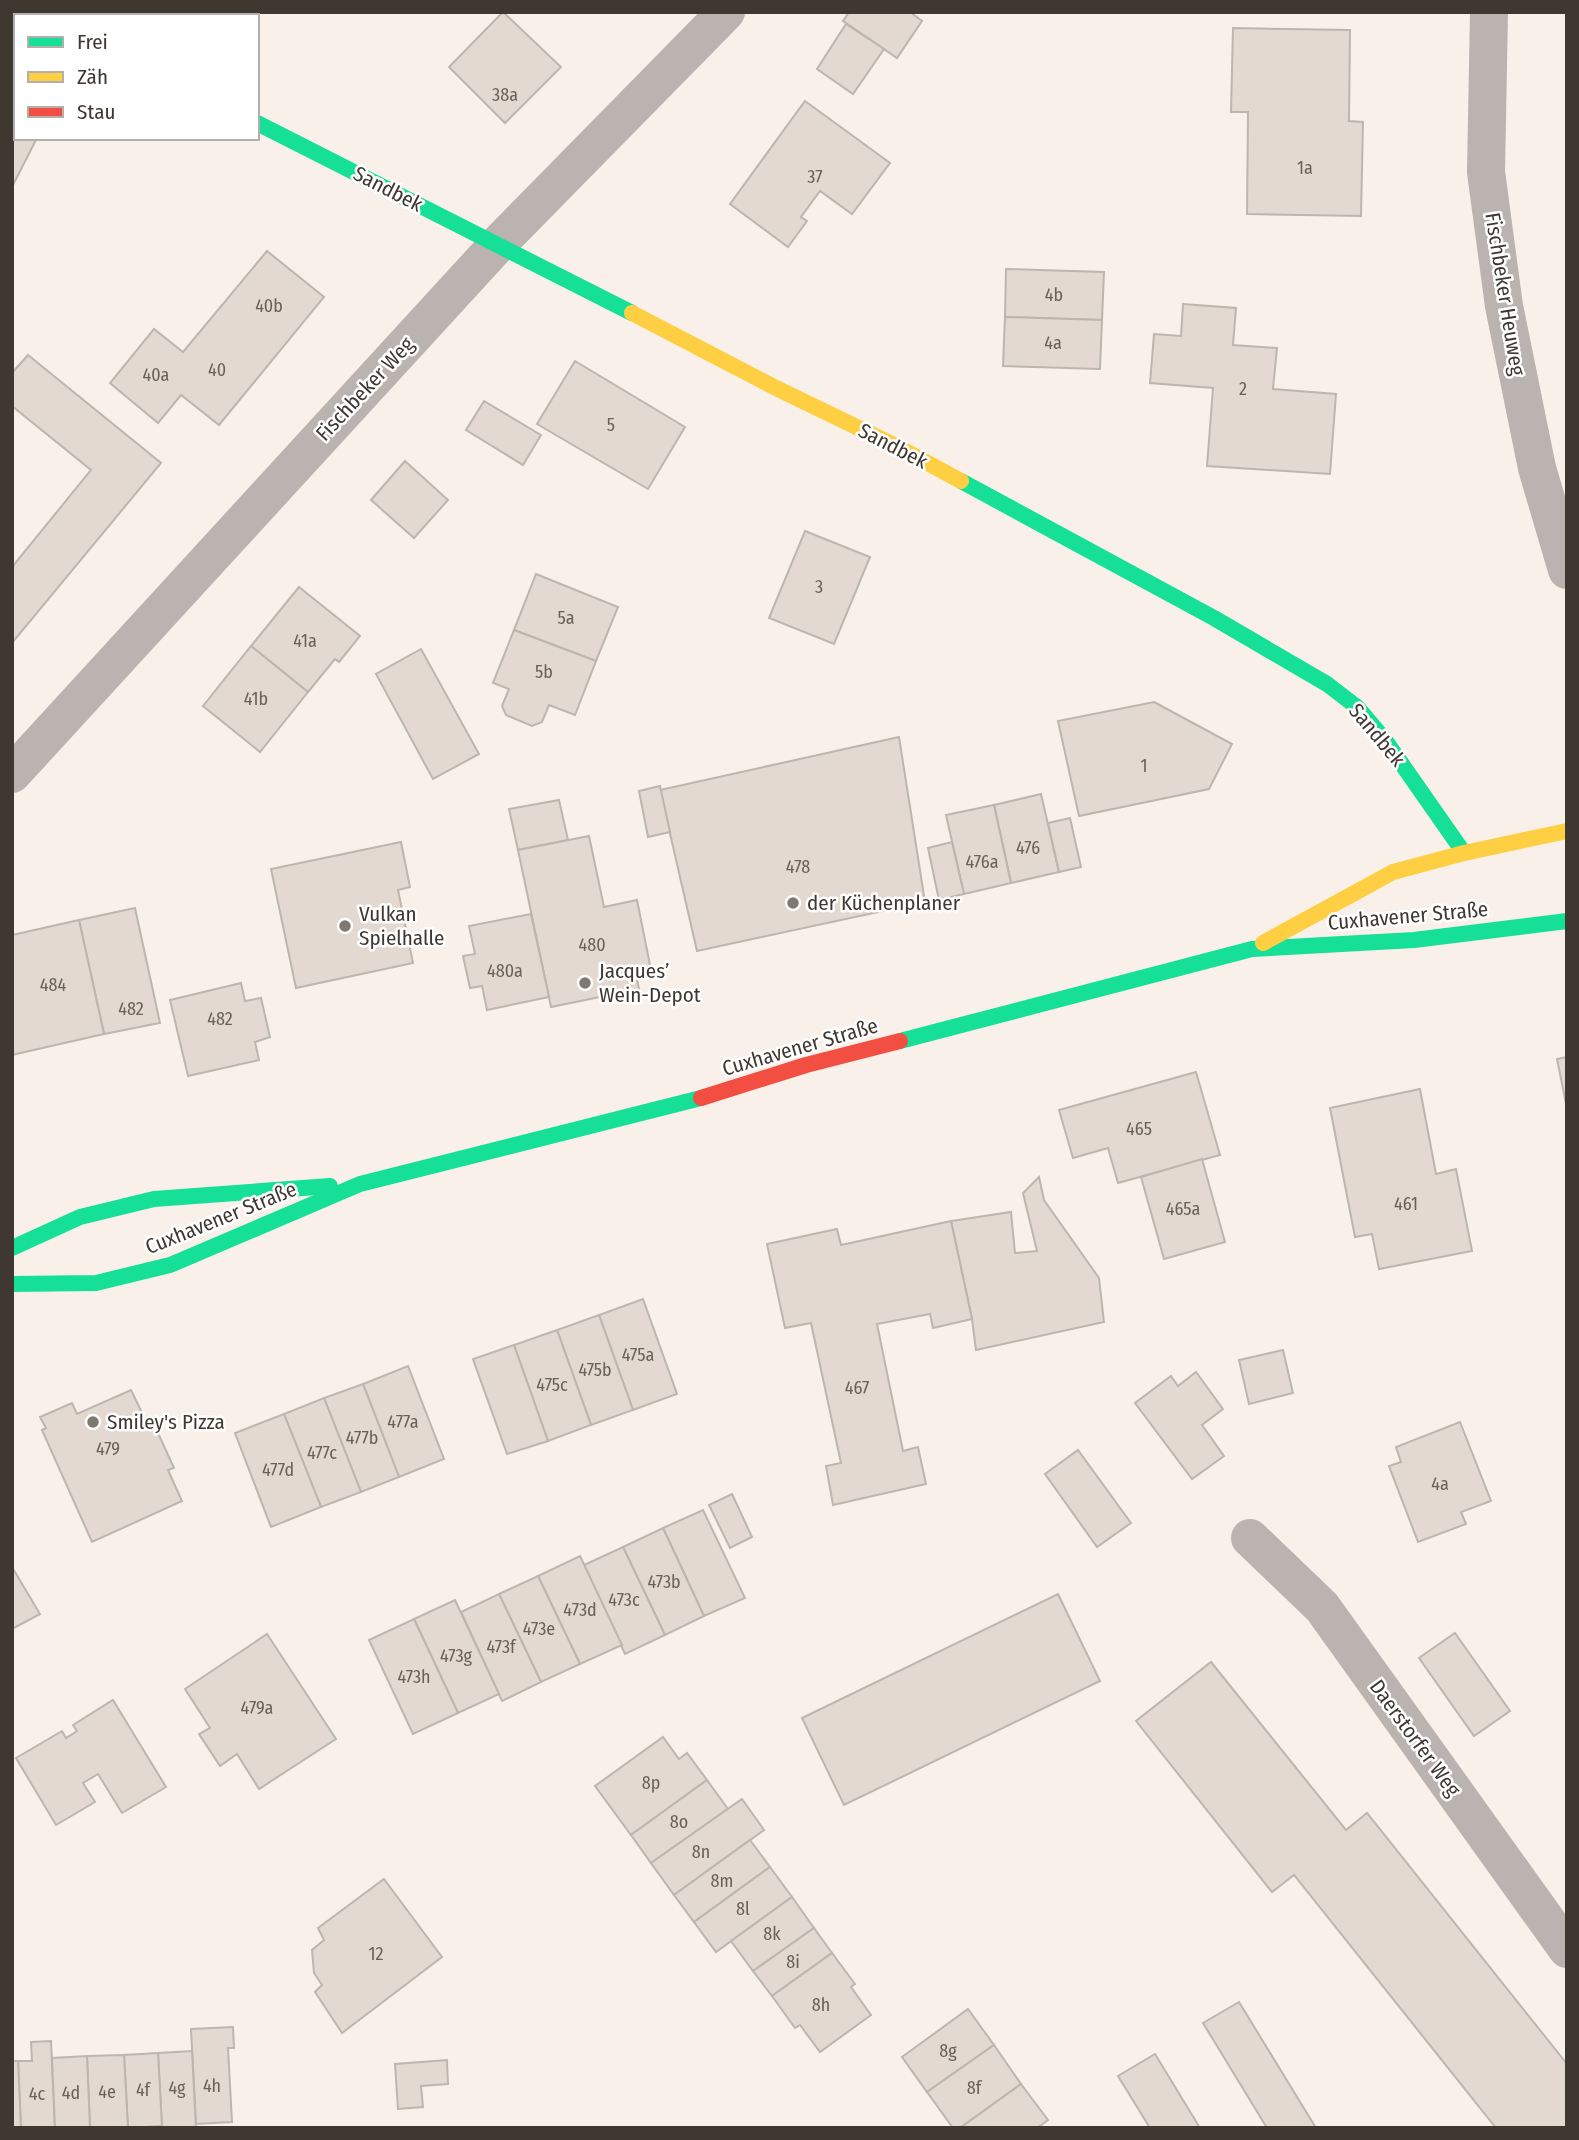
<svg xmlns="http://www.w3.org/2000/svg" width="1579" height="2140" viewBox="0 0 1579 2140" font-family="'Fira Sans Condensed',sans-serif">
<rect width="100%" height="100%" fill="#f9f1e9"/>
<g fill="#e3d9d0" stroke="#bcb6af" stroke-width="2">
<path d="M 503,12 L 561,67 L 505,123 L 449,67 Z"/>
<path d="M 849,12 L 910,12 L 922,21 L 897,58 L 843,21 Z"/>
<path d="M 846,24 L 884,49 L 853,94 L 817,69 Z"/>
<path d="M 1233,28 L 1350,30 L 1349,121 L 1363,122 L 1361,216 L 1247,214 L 1248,112 L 1231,112 Z"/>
<path d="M 805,101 L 890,163 L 852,214 L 820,191 L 801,217 L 807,221 L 788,247 L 730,204 Z"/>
<path d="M 12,111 L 16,113 L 16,138 L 37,138 L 12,187 Z"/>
<path d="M 267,251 L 324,297 L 219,425 L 181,395 L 158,423 L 110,383 L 154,329 L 183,352 Z"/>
<path d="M 1006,269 L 1104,272 L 1102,320 L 1005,317 Z"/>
<path d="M 1183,304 L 1236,308 L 1233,345 L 1277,348 L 1273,389 L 1336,394 L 1330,474 L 1207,466 L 1213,388 L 1150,383 L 1154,334 L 1181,336 Z"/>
<path d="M 1005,317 L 1102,320 L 1100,369 L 1003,366 Z"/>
<path d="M 28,355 L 161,463 L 12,643 L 12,567 L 91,470 L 12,406 L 12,373 Z"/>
<path d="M 575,361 L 685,427 L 648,489 L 537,424 Z"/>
<path d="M 484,401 L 541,435 L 523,465 L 466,430 Z"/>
<path d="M 405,461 L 448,500 L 414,538 L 371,500 Z"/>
<path d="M 805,531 L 870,557 L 834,644 L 769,618 Z"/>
<path d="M 536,574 L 618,607 L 596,661 L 514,630 Z"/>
<path d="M 299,587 L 360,636 L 339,662 L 335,659 L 308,692 L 251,646 Z"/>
<path d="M 514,630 L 596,661 L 575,715 L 549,705 L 542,722 L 532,726 L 506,715 L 502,706 L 509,689 L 493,683 Z"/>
<path d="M 251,646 L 308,692 L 260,752 L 203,706 Z"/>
<path d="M 421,649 L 479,754 L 433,779 L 376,674 Z"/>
<path d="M 1154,702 L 1232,744 L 1209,789 L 1079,816 L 1058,721 Z"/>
<path d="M 899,737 L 925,902 L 697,951 L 660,790 Z"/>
<path d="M 660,786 L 670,832 L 648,837 L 639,791 Z"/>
<path d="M 1041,794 L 1059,872 L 1011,883 L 994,805 Z"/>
<path d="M 559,800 L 568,840 L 518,850 L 509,809 Z"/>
<path d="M 994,805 L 1011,883 L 964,894 L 946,815 Z"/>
<path d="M 1070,818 L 1081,867 L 1059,872 L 1048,823 Z"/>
<path d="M 589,836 L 604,907 L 637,900 L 652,975 L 637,979 L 639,989 L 551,1007 L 518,850 Z"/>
<path d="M 401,842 L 410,887 L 398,890 L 413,963 L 296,988 L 271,869 Z"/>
<path d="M 952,842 L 964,894 L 939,900 L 928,848 Z"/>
<path d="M 135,908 L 160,1023 L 104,1034 L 79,920 Z"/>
<path d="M 531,914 L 549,997 L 487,1010 L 482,986 L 470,988 L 463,956 L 475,954 L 469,926 Z"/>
<path d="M 79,920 L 104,1034 L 12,1055 L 12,935 Z"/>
<path d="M 241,983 L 245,1001 L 261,998 L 270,1037 L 255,1042 L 259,1060 L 188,1076 L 170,1000 Z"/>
<path d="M 1567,1057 L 1567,1109 L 1557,1059 Z"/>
<path d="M 1196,1072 L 1220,1155 L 1118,1183 L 1108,1148 L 1073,1158 L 1059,1110 Z"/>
<path d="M 1420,1089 L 1436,1174 L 1456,1169 L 1472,1251 L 1379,1269 L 1372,1234 L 1355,1237 L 1330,1108 Z"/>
<path d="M 1202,1159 L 1225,1242 L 1164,1259 L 1141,1177 Z"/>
<path d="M 1039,1177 L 1044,1200 L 1099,1278 L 1104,1322 L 976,1350 L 972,1319 L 951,1221 L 1011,1212 L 1015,1253 L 1037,1251 L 1023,1193 Z"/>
<path d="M 951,1221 L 972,1319 L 933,1328 L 930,1314 L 877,1324 L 903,1451 L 918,1447 L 926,1484 L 833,1505 L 826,1466 L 841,1463 L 811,1323 L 785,1328 L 767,1244 L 837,1229 L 841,1245 Z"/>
<path d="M 643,1299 L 677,1394 L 633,1410 L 599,1315 Z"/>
<path d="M 599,1315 L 633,1410 L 591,1425 L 557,1330 Z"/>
<path d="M 557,1330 L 591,1425 L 548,1441 L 514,1345 Z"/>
<path d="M 514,1345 L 548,1441 L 507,1454 L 473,1359 Z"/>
<path d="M 1283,1350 L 1293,1393 L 1249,1404 L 1239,1360 Z"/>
<path d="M 408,1366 L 444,1459 L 399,1477 L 363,1384 Z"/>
<path d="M 1196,1372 L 1223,1409 L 1202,1425 L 1224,1456 L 1192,1479 L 1135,1403 L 1171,1376 L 1178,1386 Z"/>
<path d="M 363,1384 L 399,1477 L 361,1492 L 324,1398 Z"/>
<path d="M 131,1390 L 147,1423 L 152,1420 L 174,1468 L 168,1470 L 182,1501 L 92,1542 L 42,1430 L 46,1428 L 40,1417 L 72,1403 L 77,1414 Z"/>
<path d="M 324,1398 L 361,1492 L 321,1507 L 284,1414 Z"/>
<path d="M 284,1414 L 321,1507 L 271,1527 L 235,1433 Z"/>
<path d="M 1460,1422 L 1491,1501 L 1461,1512 L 1466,1524 L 1418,1542 L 1389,1466 L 1401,1462 L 1396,1447 Z"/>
<path d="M 1078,1450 L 1131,1523 L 1097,1547 L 1045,1474 Z"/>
<path d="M 732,1494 L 752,1537 L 730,1548 L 709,1505 Z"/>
<path d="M 703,1510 L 745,1598 L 704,1616 L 663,1528 Z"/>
<path d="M 663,1528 L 704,1616 L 665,1635 L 623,1547 Z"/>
<path d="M 623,1547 L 665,1635 L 625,1654 L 584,1565 Z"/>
<path d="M 580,1556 L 622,1645 L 580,1664 L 538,1576 Z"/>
<path d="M 12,1567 L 40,1614 L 12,1629 Z"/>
<path d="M 538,1576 L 580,1664 L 541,1682 L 499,1594 Z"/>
<path d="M 499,1594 L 541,1682 L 502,1701 L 461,1612 Z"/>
<path d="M 1058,1594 L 1100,1681 L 844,1805 L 802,1718 Z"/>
<path d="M 455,1600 L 499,1694 L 458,1713 L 414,1619 Z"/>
<path d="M 414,1619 L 458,1713 L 413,1734 L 369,1640 Z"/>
<path d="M 1455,1633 L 1510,1711 L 1474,1736 L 1419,1658 Z"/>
<path d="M 267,1634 L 336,1739 L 259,1789 L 237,1754 L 220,1766 L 199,1734 L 210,1728 L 185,1689 Z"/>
<path d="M 1211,1662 L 1346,1830 L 1367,1813 L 1567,2064 L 1567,2128 L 1496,2128 L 1294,1875 L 1272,1892 L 1136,1721 Z"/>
<path d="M 113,1700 L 166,1787 L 122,1813 L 98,1774 L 83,1783 L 95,1802 L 56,1825 L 16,1758 L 62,1731 L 66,1738 L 77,1731 L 73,1725 Z"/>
<path d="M 663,1737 L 679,1759 L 687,1753 L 707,1780 L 631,1835 L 595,1786 Z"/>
<path d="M 707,1780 L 728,1809 L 651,1863 L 631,1835 Z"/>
<path d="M 742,1799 L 764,1830 L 674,1895 L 651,1863 Z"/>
<path d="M 750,1840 L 770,1867 L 694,1922 L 674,1895 Z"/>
<path d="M 770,1867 L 792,1897 L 716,1952 L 694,1922 Z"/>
<path d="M 384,1879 L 442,1957 L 342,2033 L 315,1992 L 322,1985 L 314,1973 L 312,1950 L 324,1940 L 318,1928 Z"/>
<path d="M 792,1897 L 814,1928 L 753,1971 L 731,1941 Z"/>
<path d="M 814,1928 L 832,1953 L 772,1996 L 753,1971 Z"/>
<path d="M 832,1953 L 855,1984 L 851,1987 L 871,2015 L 820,2052 L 800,2025 L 795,2028 L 772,1996 Z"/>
<path d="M 1239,2002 L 1316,2128 L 1267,2128 L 1203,2023 Z"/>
<path d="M 968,2009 L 994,2045 L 927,2092 L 902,2057 Z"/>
<path d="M 233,2027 L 234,2048 L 228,2048 L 232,2122 L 196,2124 L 191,2029 Z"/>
<path d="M 51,2041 L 55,2128 L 21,2128 L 18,2061 L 32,2061 L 31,2042 Z"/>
<path d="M 994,2045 L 1021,2084 L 960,2128 L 953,2128 L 927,2092 Z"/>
<path d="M 192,2051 L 196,2128 L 162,2128 L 158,2053 Z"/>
<path d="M 158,2053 L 162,2126 L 128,2128 L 124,2055 Z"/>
<path d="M 1155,2054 L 1200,2128 L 1150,2128 L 1118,2076 Z"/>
<path d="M 124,2055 L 128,2128 L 90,2128 L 87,2056 Z"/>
<path d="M 87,2056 L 90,2128 L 55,2128 L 52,2058 Z"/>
<path d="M 447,2060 L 448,2084 L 421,2086 L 423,2107 L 398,2109 L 395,2064 Z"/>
<path d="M 12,2061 L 18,2061 L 21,2128 L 12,2128 Z"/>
<path d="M 1021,2084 L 1048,2120 L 1037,2128 L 960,2128 Z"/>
</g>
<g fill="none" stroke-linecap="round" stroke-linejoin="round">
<g stroke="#bab3b0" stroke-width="38">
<path d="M 37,12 L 44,16"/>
<path d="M 1489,12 L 1486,172 L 1504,306 L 1537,468 L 1567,570"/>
<path d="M 12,774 L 498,244 L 726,12"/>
<path d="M 1250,1538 L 1322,1607 L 1567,1949"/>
</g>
<g stroke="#16e098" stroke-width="16">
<path d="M 257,123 L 632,313"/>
<path d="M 961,481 L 1214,618 L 1327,684 L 1357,707 L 1385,740 L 1464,853"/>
<path d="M 900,1041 L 1252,949 L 1414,940 L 1567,921"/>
<path d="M 12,1248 L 80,1217 L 154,1199 L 330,1186"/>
<path d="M 12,1284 L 96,1283 L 170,1265 L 360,1184 L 701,1098"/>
</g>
<g stroke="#ffcf43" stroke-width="16">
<path d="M 632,313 L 778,389 L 898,447 L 961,481"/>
<path d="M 1263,943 L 1393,872 L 1464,853 L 1567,831"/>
</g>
<path stroke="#f24e42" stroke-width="16" d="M 701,1098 L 806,1065 L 900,1041"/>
</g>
<g fill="#807971" stroke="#fff" stroke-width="2.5">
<circle cx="793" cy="903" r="7"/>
<circle cx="345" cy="926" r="7"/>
<circle cx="585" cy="983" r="7"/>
<circle cx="93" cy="1422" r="7"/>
</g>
<g text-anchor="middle" stroke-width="5" stroke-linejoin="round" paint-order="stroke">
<g font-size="18" fill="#69615a">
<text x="505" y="101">38a</text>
<text x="1305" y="174">1a</text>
<text x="815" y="183">37</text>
<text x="1054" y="301">4b</text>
<text x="269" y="312">40b</text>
<text x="1053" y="349">4a</text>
<text x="217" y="376">40</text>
<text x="156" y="381">40a</text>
<text x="1243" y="395">2</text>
<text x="611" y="431">5</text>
<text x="819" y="593">3</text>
<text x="566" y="624">5a</text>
<text x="305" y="647">41a</text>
<text x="544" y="678">5b</text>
<text x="256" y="705">41b</text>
<text x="1144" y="772">1</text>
<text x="1028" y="854">476</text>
<text x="982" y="868">476a</text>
<text x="798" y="873">478</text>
<text x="592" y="951">480</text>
<text x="505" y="977">480a</text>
<text x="53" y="991">484</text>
<text x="131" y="1015">482</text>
<text x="220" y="1025">482</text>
<text x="1139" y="1135">465</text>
<text x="1406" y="1210">461</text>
<text x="1183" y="1215">465a</text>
<text x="638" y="1361">475a</text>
<text x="595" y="1376">475b</text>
<text x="552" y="1391">475c</text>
<text x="857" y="1394">467</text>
<text x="403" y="1428">477a</text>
<text x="362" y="1444">477b</text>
<text x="108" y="1455">479</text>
<text x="322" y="1459">477c</text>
<text x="278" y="1476">477d</text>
<text x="1440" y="1490">4a</text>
<text x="664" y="1588">473b</text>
<text x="624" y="1606">473c</text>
<text x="580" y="1616">473d</text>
<text x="539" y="1635">473e</text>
<text x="501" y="1653">473f</text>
<text x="456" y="1662">473g</text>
<text x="414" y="1683">473h</text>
<text x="257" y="1714">479a</text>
<text x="651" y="1789">8p</text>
<text x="679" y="1828">8o</text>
<text x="701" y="1858">8n</text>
<text x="722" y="1887">8m</text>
<text x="743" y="1915">8l</text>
<text x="772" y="1940">8k</text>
<text x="376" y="1960">12</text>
<text x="793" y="1968">8i</text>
<text x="821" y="2011">8h</text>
<text x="948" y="2057">8g</text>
<text x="212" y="2092">4h</text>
<text x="177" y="2094">4g</text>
<text x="974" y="2094">8f</text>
<text x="143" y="2096">4f</text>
<text x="107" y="2098">4e</text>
<text x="71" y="2099">4d</text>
<text x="37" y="2100">4c</text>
</g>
<g font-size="21" fill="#3f3831" stroke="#fff">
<text transform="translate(388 189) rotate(27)" y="7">Sandbek</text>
<text transform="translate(1505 294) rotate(81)" y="7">Fischbeker Heuweg</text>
<text transform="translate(365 389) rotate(-47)" y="7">Fischbeker Weg</text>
<text transform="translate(893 446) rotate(27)" y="7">Sandbek</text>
<text transform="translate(1377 735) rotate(50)" y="7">Sandbek</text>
<text transform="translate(1408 916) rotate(-5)" y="7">Cuxhavener Straße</text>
<text transform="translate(800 1047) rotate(-16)" y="7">Cuxhavener Straße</text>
<text transform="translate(221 1218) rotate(-22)" y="7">Cuxhavener Straße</text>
<text transform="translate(1415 1738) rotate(54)" y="7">Daerstorfer Weg</text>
</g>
<g font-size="21" fill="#3f3831" stroke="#fff" text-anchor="start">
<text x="807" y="910">der Küchenplaner</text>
<text x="359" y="921">Vulkan<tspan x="359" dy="24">Spielhalle</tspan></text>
<text x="599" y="978">Jacques’<tspan x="599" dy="24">Wein-Depot</tspan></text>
<text x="107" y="1429">Smiley's Pizza</text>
</g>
</g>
<rect width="1579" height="2140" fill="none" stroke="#3f3831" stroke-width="28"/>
<rect x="14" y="14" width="245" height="126" fill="#ffffff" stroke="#b2afad" stroke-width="2"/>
<rect x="28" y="37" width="35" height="10" fill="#16e098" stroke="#b2afad" stroke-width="2"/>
<text x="77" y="49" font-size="21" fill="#3f3831">Frei</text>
<rect x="28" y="72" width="35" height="10" fill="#ffcf43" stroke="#b2afad" stroke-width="2"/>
<text x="77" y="84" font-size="21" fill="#3f3831">Zäh</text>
<rect x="28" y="107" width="35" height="10" fill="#f24e42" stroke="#b2afad" stroke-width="2"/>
<text x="77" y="119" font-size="21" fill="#3f3831">Stau</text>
</svg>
